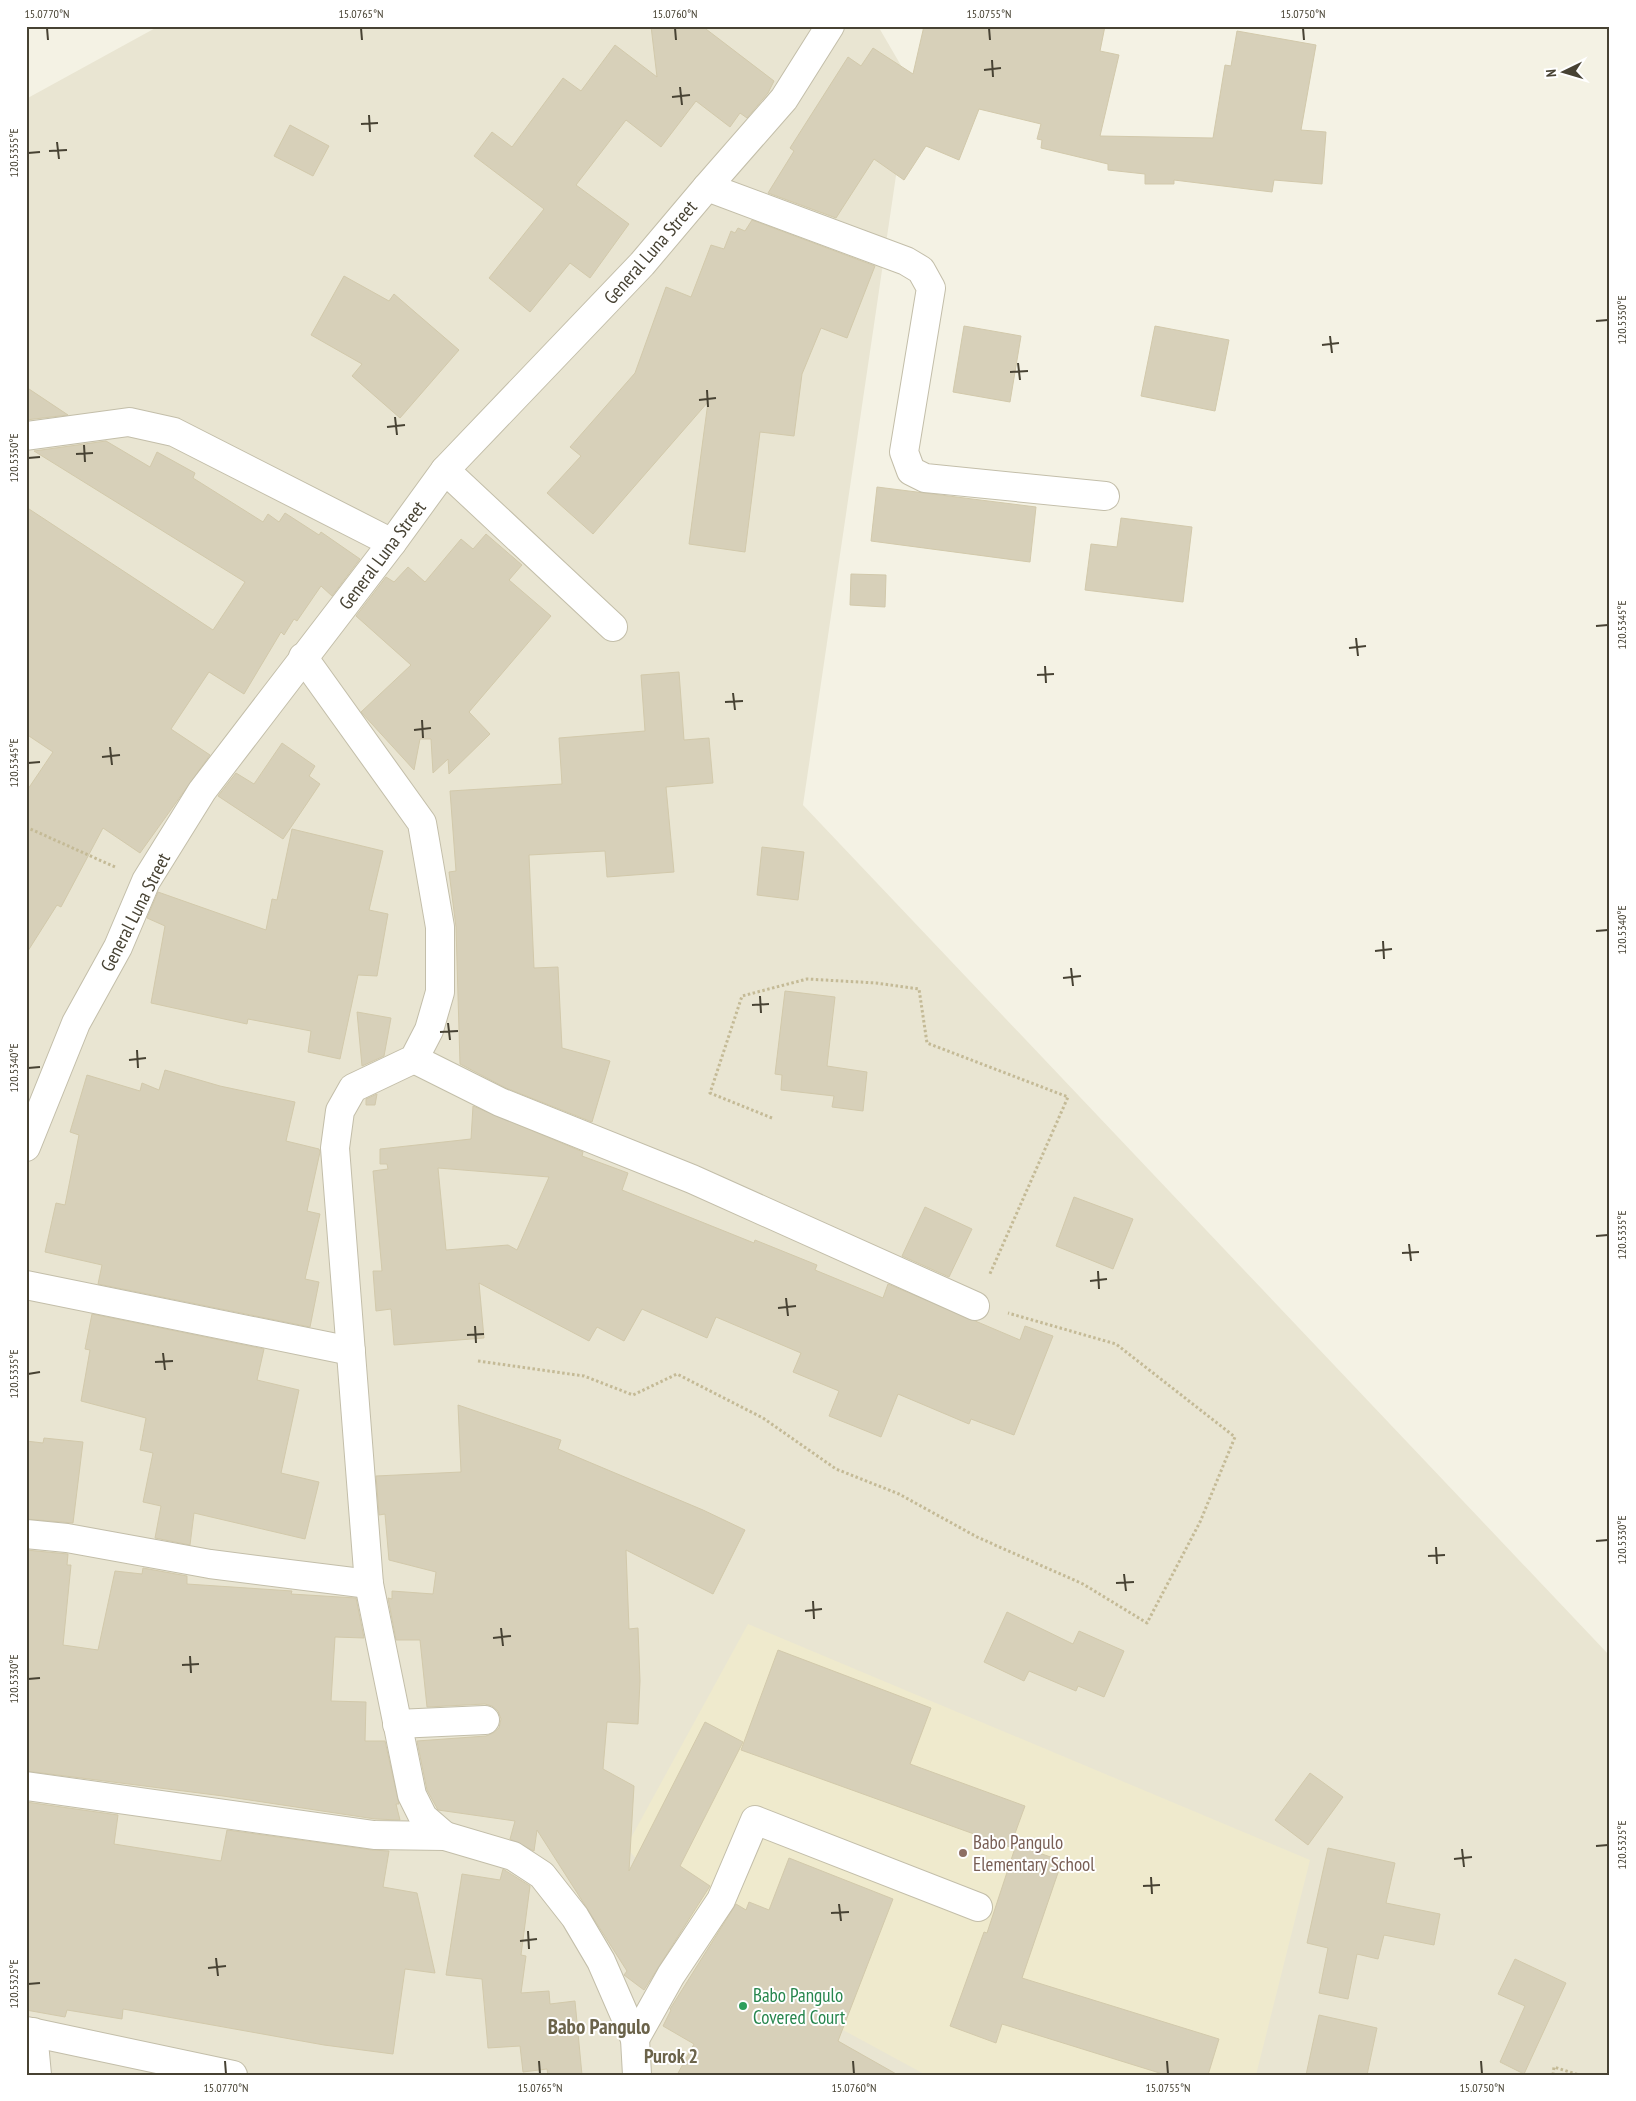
<svg xmlns="http://www.w3.org/2000/svg" width="1636" height="2101" viewBox="0 0 1636 2101" font-family="'PT Sans Narrow',sans-serif">
<rect width="100%" height="100%" fill="#f4f2e4"/>
<path fill="#e9e5d2" d="M 159,26 L 878,26 L 910,81 L 803,805 L 1610,1656 L 1610,2075 L 26,2075 L 26,99 Z"/>
<path fill="#efeacd" d="M 748,1624 L 1310,1860 L 1256,2075 L 926,2075 L 729,1968 L 626,1847 Z"/>
<g fill="#d7d0b9" stroke="#d2c9ab" fill-rule="evenodd">
<path d="M 651,26 L 702,26 L 774,81 L 768,93 L 747,118 L 740,113 L 730,127 L 696,101 L 661,147 L 626,120 L 576,185 L 629,224 L 590,278 L 570,263 L 530,312 L 489,278 L 544,209 L 474,156 L 492,132 L 512,147 L 563,78 L 581,91 L 615,45 L 657,77 Z"/>
<path d="M 924,26 L 1105,26 L 1100,51 L 1119,55 L 1100,136 L 1213,138 L 1225,65 L 1231,66 L 1237,31 L 1316,45 L 1301,130 L 1326,132 L 1322,184 L 1274,180 L 1272,192 L 1174,180 L 1174,184 L 1145,184 L 1145,174 L 1108,170 L 1108,164 L 1041,148 L 1042,140 L 1037,139 L 1041,124 L 979,109 L 959,160 L 926,146 L 904,180 L 874,159 L 836,218 L 768,193 L 794,151 L 790,148 L 848,57 L 861,66 L 873,48 L 913,74 Z"/>
<path d="M 290,125 L 329,146 L 313,176 L 274,156 Z"/>
<path d="M 752,220 L 875,266 L 847,338 L 821,328 L 802,374 L 794,436 L 760,432 L 745,552 L 689,544 L 708,402 L 593,534 L 547,493 L 581,456 L 570,447 L 635,373 L 666,287 L 691,297 L 711,245 L 724,249 L 731,231 L 735,233 L 738,228 L 745,231 Z"/>
<path d="M 344,276 L 389,301 L 394,294 L 459,350 L 400,418 L 352,376 L 362,364 L 311,335 Z"/>
<path d="M 964,326 L 1021,336 L 1010,402 L 953,392 Z"/>
<path d="M 1155,326 L 1229,340 L 1215,411 L 1141,396 Z"/>
<path d="M 26,387 L 68,415 L 26,420 Z"/>
<path d="M 106,441 L 150,467 L 157,452 L 195,473 L 193,478 L 263,522 L 268,514 L 279,522 L 285,513 L 319,535 L 321,532 L 360,559 L 332,596 L 321,586 L 297,621 L 294,619 L 284,635 L 281,632 L 244,694 L 209,672 L 171,729 L 210,755 L 140,853 L 103,828 L 61,907 L 57,905 L 26,954 L 26,792 L 53,752 L 26,734 L 26,507 L 213,630 L 245,582 L 34,451 Z"/>
<path d="M 877,487 L 1036,507 L 1030,562 L 871,541 Z"/>
<path d="M 1121,518 L 1192,527 L 1183,602 L 1085,590 L 1091,544 L 1117,547 Z"/>
<path d="M 486,534 L 522,565 L 509,580 L 551,616 L 469,712 L 490,734 L 449,774 L 448,759 L 433,773 L 431,739 L 420,739 L 414,770 L 361,712 L 411,665 L 356,616 L 386,577 L 394,582 L 408,567 L 425,582 L 461,539 L 473,549 Z"/>
<path d="M 851,574 L 886,575 L 885,607 L 850,605 Z"/>
<path d="M 679,672 L 684,740 L 709,738 L 713,783 L 666,787 L 674,872 L 607,877 L 605,851 L 529,855 L 534,968 L 558,967 L 562,1048 L 610,1061 L 592,1122 L 506,1088 L 460,1064 L 456,927 L 449,872 L 456,871 L 450,791 L 562,784 L 559,738 L 645,731 L 641,675 Z"/>
<path d="M 282,743 L 315,766 L 309,776 L 320,784 L 283,839 L 218,796 L 236,773 L 254,784 Z"/>
<path d="M 292,829 L 383,851 L 369,910 L 388,914 L 377,976 L 358,975 L 340,1059 L 308,1052 L 311,1031 L 248,1019 L 247,1024 L 151,1003 L 165,926 L 147,918 L 158,892 L 266,930 L 272,899 L 277,900 Z"/>
<path d="M 762,847 L 804,852 L 798,900 L 757,895 Z"/>
<path d="M 785,991 L 835,997 L 827,1066 L 867,1072 L 863,1111 L 832,1107 L 834,1096 L 781,1090 L 782,1075 L 775,1074 Z"/>
<path d="M 357,1012 L 391,1018 L 384,1056 L 362,1066 Z"/>
<path d="M 165,1070 L 220,1086 L 295,1102 L 286,1141 L 319,1149 L 320,1152 L 307,1211 L 320,1214 L 305,1279 L 319,1282 L 310,1327 L 98,1284 L 102,1265 L 45,1252 L 56,1203 L 65,1205 L 79,1135 L 70,1132 L 87,1075 L 140,1091 L 142,1083 L 159,1090 Z"/>
<path d="M 377,1094 L 375,1105 L 366,1105 L 366,1099 Z"/>
<path d="M 473,1106 L 583,1152 L 582,1156 L 628,1173 L 622,1190 L 754,1243 L 755,1240 L 817,1265 L 815,1270 L 883,1298 L 888,1284 L 1020,1340 L 1025,1326 L 1053,1336 L 1014,1435 L 971,1419 L 969,1424 L 898,1394 L 881,1437 L 829,1416 L 839,1391 L 793,1372 L 801,1353 L 716,1317 L 707,1338 L 642,1309 L 624,1341 L 597,1327 L 589,1341 L 479,1283 L 484,1338 L 394,1345 L 391,1309 L 376,1311 L 373,1271 L 382,1271 L 373,1171 L 388,1169 L 387,1164 L 380,1164 L 380,1149 L 471,1139 ZM 438,1168 L 549,1177 L 517,1250 L 508,1245 L 446,1250 Z"/>
<path d="M 1074,1197 L 1133,1219 L 1113,1269 L 1056,1246 Z"/>
<path d="M 925,1207 L 972,1229 L 949,1277 L 902,1256 Z"/>
<path d="M 92,1314 L 264,1349 L 257,1380 L 299,1390 L 281,1473 L 319,1482 L 305,1539 L 194,1513 L 190,1545 L 155,1538 L 161,1506 L 143,1502 L 153,1453 L 140,1450 L 146,1418 L 81,1401 L 90,1350 L 85,1349 Z"/>
<path d="M 458,1405 L 561,1440 L 558,1449 L 703,1510 L 745,1530 L 713,1594 L 626,1550 L 629,1629 L 638,1628 L 640,1681 L 638,1724 L 607,1722 L 603,1769 L 634,1786 L 629,1871 L 705,1722 L 743,1742 L 680,1866 L 710,1886 L 644,1990 L 624,1975 L 627,1971 L 537,1830 L 534,1851 L 510,1839 L 515,1821 L 438,1810 L 427,1790 L 417,1741 L 486,1736 L 493,1733 L 499,1728 L 501,1719 L 498,1711 L 492,1706 L 485,1704 L 427,1707 L 420,1640 L 396,1640 L 388,1598 L 392,1599 L 392,1591 L 433,1594 L 436,1572 L 389,1560 L 385,1514 L 379,1515 L 376,1476 L 461,1472 Z"/>
<path d="M 44,1438 L 83,1442 L 73,1523 L 26,1519 L 26,1441 L 43,1443 Z"/>
<path d="M 26,1550 L 68,1554 L 67,1565 L 71,1565 L 63,1645 L 98,1650 L 115,1571 L 142,1574 L 143,1568 L 187,1576 L 187,1584 L 292,1591 L 291,1594 L 356,1598 L 364,1638 L 335,1637 L 331,1701 L 366,1702 L 365,1741 L 385,1741 L 399,1804 L 396,1804 L 400,1820 L 375,1819 L 223,1796 L 26,1771 Z"/>
<path d="M 1007,1612 L 1073,1644 L 1079,1631 L 1124,1651 L 1104,1697 L 1078,1686 L 1076,1691 L 1029,1671 L 1024,1681 L 984,1662 Z"/>
<path d="M 778,1650 L 931,1708 L 910,1764 L 1025,1806 L 1010,1847 L 741,1750 Z"/>
<path d="M 1310,1773 L 1343,1797 L 1308,1845 L 1275,1820 Z"/>
<path d="M 26,1802 L 118,1815 L 114,1844 L 221,1861 L 227,1830 L 372,1850 L 389,1851 L 383,1887 L 417,1893 L 435,1973 L 405,1969 L 393,2054 L 324,2045 L 123,2009 L 122,2019 L 67,2010 L 65,2017 L 26,2010 Z"/>
<path d="M 1016,1845 L 1062,1861 L 1022,1978 L 1219,2039 L 1208,2075 L 1166,2075 L 1002,2024 L 996,2043 L 950,2026 L 984,1932 L 987,1933 Z"/>
<path d="M 1328,1848 L 1395,1863 L 1386,1903 L 1440,1914 L 1434,1945 L 1384,1935 L 1378,1959 L 1357,1954 L 1348,1999 L 1319,1993 L 1328,1948 L 1307,1943 Z"/>
<path d="M 789,1858 L 893,1899 L 838,2041 L 898,2075 L 677,2075 L 694,2044 L 663,2026 L 671,2010 L 670,2009 L 736,1904 L 746,1910 L 749,1902 L 769,1910 Z"/>
<path d="M 503,1869 L 530,1886 L 521,1955 L 526,1956 L 521,1993 L 549,1991 L 550,2004 L 575,2001 L 582,2075 L 548,2075 L 547,2069 L 523,2072 L 520,2046 L 488,2048 L 482,1979 L 446,1975 L 462,1874 L 500,1880 Z"/>
<path d="M 1515,1959 L 1566,1983 L 1524,2074 L 1500,2062 L 1525,2006 L 1498,1994 Z"/>
<path d="M 1319,2015 L 1377,2028 L 1367,2075 L 1306,2075 Z"/>
</g>
<g fill="none" stroke-linecap="round" stroke-linejoin="round">
<g stroke="#c3bea9" stroke-width="30">
<g id="minor">
<path d="M 707,187 L 906,261 L 921,270 L 931,288 L 904,452 L 911,471 L 925,478 L 1105,496"/>
<path d="M 26,436 L 129,422 L 174,432 L 392,543"/>
<path d="M 445,470 L 613,627"/>
<path d="M 303,657 L 422,823 L 440,927 L 440,992 L 429,1030 L 414,1059 L 353,1088 L 340,1111 L 335,1148 L 369,1584 L 412,1795 L 423,1817 L 445,1836"/>
<path d="M 414,1059 L 500,1102 L 692,1179 L 975,1306"/>
<path d="M 26,1147 L 76,1023 L 118,947 L 146,881 L 202,791 L 392,543 L 445,470 L 642,264 L 707,187 L 784,99 L 830,26"/>
<path d="M 26,1285 L 351,1351"/>
<path d="M 26,1534 L 67,1538 L 210,1564 L 369,1584"/>
<path d="M 397,1724 L 485,1720"/>
<path d="M 26,1786 L 374,1835 L 445,1836 L 513,1856 L 542,1875 L 575,1917 L 601,1961 L 635,2039 L 637,2075"/>
<path d="M 26,2031 L 233,2075"/>
<path d="M 33,2032 L 37,2075"/>
<path d="M 635,2039 L 671,1975 L 721,1900 L 755,1820 L 978,1907"/>
</g>
</g>
<g stroke="#c4ba96" stroke-width="3" stroke-dasharray="2.5 2.5" stroke-linecap="butt">
<path d="M 26,827 L 115,867"/>
<path d="M 772,1118 L 710,1093 L 742,996 L 807,979 L 876,983 L 919,989 L 927,1043 L 1068,1097 L 989,1276"/>
<path d="M 478,1361 L 584,1376 L 633,1395 L 677,1374 L 763,1418 L 836,1469 L 899,1494 L 977,1537 L 1083,1584 L 1147,1623 L 1200,1522 L 1235,1437 L 1116,1344 L 1008,1313"/>
<path d="M 1553,2075 L 1554,2067 L 1579,2075"/>
</g>
<use href="#minor" stroke="#fff" stroke-width="28"/>
</g>
<path fill="none" stroke="#474233" stroke-width="2" d="M 47,28 L 48,40M 361,28 L 362,40M 675,28 L 676,40M 989,28 L 990,40M 1303,28 L 1304,40M 992,60 L 993,77M 984,70 L 1001,68M 680,87 L 682,105M 672,97 L 690,95M 369,115 L 370,132M 361,124 L 378,123M 57,142 L 59,159M 49,151 L 67,150M 28,153 L 40,152M 1596,321 L 1608,320M 1330,336 L 1332,353M 1322,345 L 1339,343M 1018,363 L 1020,380M 1010,372 L 1028,371M 707,390 L 708,407M 699,400 L 716,398M 395,417 L 397,435M 387,427 L 405,425M 84,445 L 85,462M 76,454 L 93,453M 28,458 L 40,457M 1596,626 L 1608,625M 1356,638 L 1358,656M 1349,648 L 1366,646M 1045,666 L 1046,683M 1037,675 L 1054,674M 733,693 L 735,710M 725,702 L 743,701M 422,720 L 423,738M 414,730 L 431,728M 110,747 L 112,765M 102,757 L 120,755M 28,763 L 40,762M 1596,931 L 1608,930M 1383,941 L 1384,959M 1375,951 L 1392,949M 1071,968 L 1073,986M 1063,978 L 1081,976M 760,996 L 761,1013M 752,1005 L 769,1004M 448,1023 L 450,1040M 440,1032 L 458,1031M 137,1050 L 138,1068M 129,1060 L 146,1058M 28,1068 L 40,1067M 1596,1236 L 1608,1235M 1409,1244 L 1411,1261M 1402,1253 L 1419,1252M 1098,1271 L 1099,1289M 1090,1281 L 1107,1279M 786,1298 L 788,1316M 778,1308 L 796,1306M 475,1326 L 476,1343M 467,1335 L 484,1334M 163,1353 L 165,1370M 155,1362 L 173,1361M 28,1374 L 40,1372M 1596,1541 L 1608,1540M 1436,1547 L 1437,1564M 1428,1556 L 1445,1555M 1124,1574 L 1126,1591M 1116,1583 L 1134,1582M 813,1601 L 814,1619M 805,1611 L 822,1609M 501,1628 L 503,1646M 493,1638 L 511,1636M 190,1656 L 191,1673M 182,1665 L 199,1664M 28,1679 L 40,1678M 1596,1846 L 1608,1845M 1462,1849 L 1464,1867M 1454,1859 L 1472,1857M 1151,1877 L 1152,1894M 1143,1886 L 1160,1885M 839,1904 L 841,1921M 831,1913 L 849,1912M 528,1931 L 529,1949M 520,1941 L 537,1939M 216,1958 L 218,1976M 208,1968 L 226,1966M 28,1984 L 40,1983M 225,2061 L 226,2074M 539,2061 L 540,2074M 853,2061 L 854,2074M 1167,2061 L 1168,2074M 1481,2061 L 1482,2074"/>
<circle fill="#8d6e63" stroke="#fff" stroke-width="2" cx="963" cy="1853" r="5"/>
<circle fill="#2e9e5b" stroke="#fff" stroke-width="2" cx="743" cy="2006" r="5"/>
<g text-anchor="middle" stroke-width="4" stroke-linejoin="round" paint-order="stroke">
<g font-size="19" fill="#474233" stroke="#fff">
<text transform="translate(650 252) rotate(-49)" y="7">General Luna Street</text>
<text transform="translate(382 555) rotate(-53)" y="7">General Luna Street</text>
<text transform="translate(135 912) rotate(-63)" y="7">General Luna Street</text>
</g>
<g font-size="19" fill="#785e54" stroke="#fff" text-anchor="start">
<text x="973" y="1849">Babo Pangulo<tspan x="973" dy="22">Elementary School</tspan></text>
</g>
<g font-size="19" fill="#27864d" stroke="#fff" text-anchor="start">
<text x="753" y="2002">Babo Pangulo<tspan x="753" dy="22">Covered Court</tspan></text>
</g>
<g font-size="20" font-weight="bold" fill="#6b634a" stroke="#fff">
<text x="671" y="2063">Purok 2</text>
</g>
<g font-size="21" font-weight="bold" fill="#6b634a" stroke="#fff">
<text x="599" y="2034">Babo Pangulo</text>
</g>
</g>
<rect width="1636" height="2101" fill="none" stroke="#ffffff" stroke-width="55"/>
<g transform="translate(1564 72) rotate(265)" stroke="#ffffff" stroke-width="4" paint-order="stroke">
<path d="M0-4L9 19L0 12L-9 19Z" fill="#474233"/>
<text y="-8" font-size="14" font-weight="bold" text-anchor="middle" fill="#474233">N</text>
</g>
<rect x="28" y="28" width="1580" height="2046" fill="none" stroke="#474233" stroke-width="2"/>
<g font-size="12" text-anchor="middle" fill="#474233">
<text x="47" y="18">15.0770°N</text>
<text x="361" y="18">15.0765°N</text>
<text x="675" y="18">15.0760°N</text>
<text x="989" y="18">15.0755°N</text>
<text x="1303" y="18">15.0750°N</text>
<text transform="translate(14 153) rotate(-90)" y="4">120.5355°E</text>
<text transform="translate(1622 320) rotate(-90)" y="4">120.5350°E</text>
<text transform="translate(14 458) rotate(-90)" y="4">120.5350°E</text>
<text transform="translate(1622 625) rotate(-90)" y="4">120.5345°E</text>
<text transform="translate(14 763) rotate(-90)" y="4">120.5345°E</text>
<text transform="translate(1622 930) rotate(-90)" y="4">120.5340°E</text>
<text transform="translate(14 1068) rotate(-90)" y="4">120.5340°E</text>
<text transform="translate(1622 1235) rotate(-90)" y="4">120.5335°E</text>
<text transform="translate(14 1374) rotate(-90)" y="4">120.5335°E</text>
<text transform="translate(1622 1540) rotate(-90)" y="4">120.5330°E</text>
<text transform="translate(14 1679) rotate(-90)" y="4">120.5330°E</text>
<text transform="translate(1622 1845) rotate(-90)" y="4">120.5325°E</text>
<text transform="translate(14 1984) rotate(-90)" y="4">120.5325°E</text>
<text x="226" y="2092">15.0770°N</text>
<text x="540" y="2092">15.0765°N</text>
<text x="854" y="2092">15.0760°N</text>
<text x="1168" y="2092">15.0755°N</text>
<text x="1482" y="2092">15.0750°N</text>
</g>
</svg>
